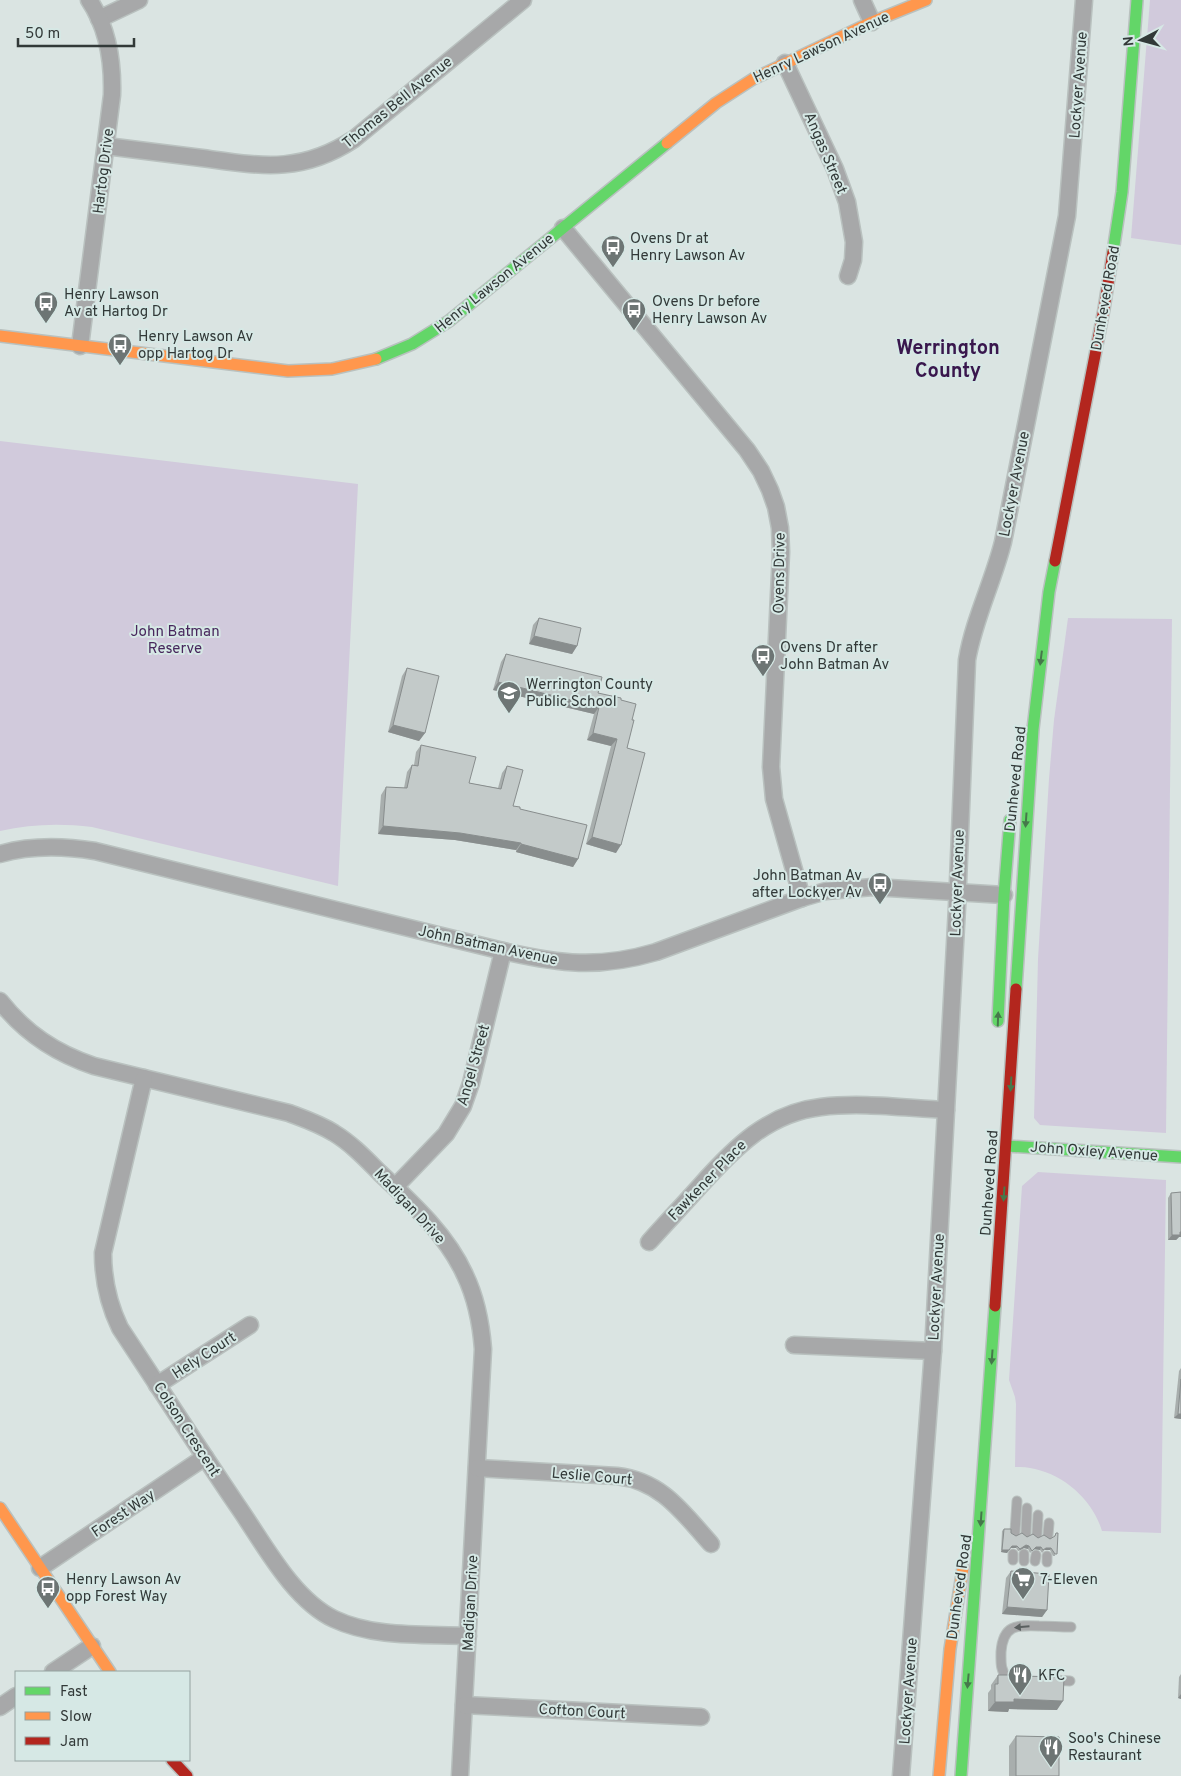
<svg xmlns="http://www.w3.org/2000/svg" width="1181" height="1776" viewBox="0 0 1181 1776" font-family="Overpass,sans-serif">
<rect width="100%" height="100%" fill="#dae4e2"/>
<g fill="#d1cadc">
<path d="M 1150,0 L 1181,0 L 1181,245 L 1131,238 Z"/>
<path d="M 0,441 L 358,484 L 338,886 L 92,827 C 60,823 31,824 0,831 Z"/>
<path d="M 1068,618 L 1172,619 L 1166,1133 L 1040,1125 L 1034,1118 L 1038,959 L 1049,779 L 1054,720 Z"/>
<path d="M 1038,1172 L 1166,1180 L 1161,1533 L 1102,1531 C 1093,1501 1066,1476 1035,1469 C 1028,1467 1021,1467 1015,1467 L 1016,1404 L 1015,1397 L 1009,1380 L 1022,1186 Z"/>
</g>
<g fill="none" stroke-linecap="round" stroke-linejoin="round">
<g stroke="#b9c1bf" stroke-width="11">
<g id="lane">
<path d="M 1015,1532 L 1017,1501"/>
<path d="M 1026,1533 L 1027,1508"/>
<path d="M 1037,1534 L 1038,1515"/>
<path d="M 1048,1535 L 1049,1523"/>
<path d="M 1013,1560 L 1013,1554"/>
<path d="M 1024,1561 L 1024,1554"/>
<path d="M 1035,1561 L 1036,1555"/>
<path d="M 1047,1562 L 1047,1556"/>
<path d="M 1015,1680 L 1007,1678 C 1000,1669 1001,1662 1001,1652 C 1003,1625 1016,1625 1039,1626 C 1050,1626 1060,1627 1071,1627"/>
<path d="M 1053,1680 L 1070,1681"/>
</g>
</g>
<g stroke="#b9c1bf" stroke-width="19">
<g id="street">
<path d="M 862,0 L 872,22"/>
<path d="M 99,19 L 139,0"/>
<path d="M 785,63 L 835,169 L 847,202 L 854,242 L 853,260 L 848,276"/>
<path d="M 106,146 C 138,150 170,154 202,158 C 261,166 301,174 354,139 L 523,0"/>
<path d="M 563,228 L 747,450 L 761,471 L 770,490 L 776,507 L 780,528 L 781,552 L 771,767 L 774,799 L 802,898"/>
<path d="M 80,346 L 112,95 C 113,62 108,28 89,0"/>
<path d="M 0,854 C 31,845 64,846 95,851 L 503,951 C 560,964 598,969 656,952 L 802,898 L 826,891 L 873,887 L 1004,895"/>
<path d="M 0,1001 C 25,1033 55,1053 94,1066 L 289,1113 C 305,1119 320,1124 334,1133 C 352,1144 366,1159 380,1173 C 412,1203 447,1235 465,1275 C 476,1298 481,1323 483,1349 L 460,1776"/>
<path d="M 144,1078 L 103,1253 C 103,1280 108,1303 120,1328 C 159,1387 197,1446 237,1505 C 263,1542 292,1599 334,1619 C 374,1638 424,1634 468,1636"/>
<path d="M 395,1187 L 446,1134 L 463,1106 L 471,1083 L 503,951"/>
<path d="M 649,1242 C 666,1223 683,1205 700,1186 C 734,1148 768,1113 821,1107 C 862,1102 905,1108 946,1110"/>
<path d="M 794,1345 L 933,1351"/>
<path d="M 157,1385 L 250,1325"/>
<path d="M 477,1468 L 617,1476 C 662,1481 683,1513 711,1544"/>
<path d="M 40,1568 L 205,1457"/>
<path d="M 53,1672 L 92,1646"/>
<path d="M 464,1705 L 701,1717"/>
<path d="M 0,1707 L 16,1696"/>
<path d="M 901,1776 L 933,1351 L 957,907 L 967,660 C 974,619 993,582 1003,542 L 1067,216 L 1084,0"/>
</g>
</g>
<g stroke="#b9c1bf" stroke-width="14">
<g id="fast">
<path d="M 1113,252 L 1122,192 L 1137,0"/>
<path d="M 376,359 L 412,344 L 449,321 L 667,143"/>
<path d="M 1016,989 L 1033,729 L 1049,592 L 1055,561"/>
<path d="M 998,1021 L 1004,895 L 1010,820"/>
<path d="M 1007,1146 L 1181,1157"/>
<path d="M 961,1776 L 995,1306"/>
</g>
</g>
<g stroke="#b9c1bf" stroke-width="14">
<g id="slow">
<path d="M 667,143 L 716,103 L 753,79 L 872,22 L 926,0"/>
<path d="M 0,336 L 288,371 L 332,369 L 376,359"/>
<path d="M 0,1508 L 110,1672"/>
<path d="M 939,1776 L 950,1649 L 963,1568"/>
</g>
</g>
<g stroke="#b9c1bf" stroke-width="14">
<g id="jam">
<path d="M 1055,561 L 1104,309 L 1113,252"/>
<path d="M 995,1306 L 1016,989"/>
<path d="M 172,1760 L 187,1776"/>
</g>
</g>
<use href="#lane" stroke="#a7a8a9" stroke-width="9"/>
<use href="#street" stroke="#a7a8a9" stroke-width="16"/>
<use href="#fast" stroke="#63d668" stroke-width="11"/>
<use href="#slow" stroke="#ff974d" stroke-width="11"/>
<use href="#jam" stroke="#b3261e" stroke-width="11"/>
</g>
<g fill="#a8aead">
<path d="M 539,618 L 577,646 L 572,654 L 529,644 L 533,625 Z"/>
<path d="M 506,654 L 598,693 L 621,700 L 632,720 L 627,748 L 616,853 L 586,844 L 611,746 L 587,740 L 594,714 L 493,690 L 501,662 Z"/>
<path d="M 407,668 L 425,733 L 419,741 L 388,732 L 402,676 Z"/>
<path d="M 421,745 L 469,783 L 498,788 L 502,773 L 507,766 L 513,806 L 520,809 L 578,859 L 573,867 L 516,852 L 516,850 L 455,840 L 378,834 L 381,795 L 386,787 L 404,788 L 407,772 L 412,765 L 414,765 L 416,752 Z"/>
<path d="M 1181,1192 L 1181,1237 L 1179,1237 L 1176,1240 L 1168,1240 L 1168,1198 L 1171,1193 Z"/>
<path d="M 1181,1368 L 1181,1419 L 1174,1418 L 1179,1371 Z"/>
<path d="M 1004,1529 L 1016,1536 L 1050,1539 L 1054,1537 L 1056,1533 L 1055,1556 L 1053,1556 L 1050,1550 L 1044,1550 L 1042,1553 L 1040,1550 L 1034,1549 L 1030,1553 L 1028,1549 L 1024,1548 L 1018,1551 L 1016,1548 L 1010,1548 L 1007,1553 L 1001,1552 L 1002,1531 Z"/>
<path d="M 1011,1571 L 1047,1610 L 1042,1617 L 1002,1614 L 1006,1578 Z"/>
<path d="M 1013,1674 L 1057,1710 L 1009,1709 L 1008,1712 L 988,1711 L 988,1693 L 991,1689 L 991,1685 L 998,1675 L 1012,1675 Z"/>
<path d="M 1181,1674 L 1181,1699 L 1178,1698 L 1179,1677 Z"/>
<path d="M 1016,1736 L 1059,1776 L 1009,1776 L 1009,1746 Z"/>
</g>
<g fill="#888d8d">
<path d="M 534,636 L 577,646 L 572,654 L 529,644 Z"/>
<path d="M 498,682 L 599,707 L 594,714 L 493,690 Z"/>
<path d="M 393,725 L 425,733 L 419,741 L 388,732 Z"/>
<path d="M 593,733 L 617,739 L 611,746 L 587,740 Z"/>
<path d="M 383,826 L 460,833 L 521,843 L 516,850 L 455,840 L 378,834 Z"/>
<path d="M 592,837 L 621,845 L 616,853 L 586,844 Z"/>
<path d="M 521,844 L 578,859 L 573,867 L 516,852 Z"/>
<path d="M 1181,1232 L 1181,1237 L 1179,1237 L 1176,1240 L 1168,1240 L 1172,1235 Z"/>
<path d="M 1178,1414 L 1181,1414 L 1181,1419 L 1174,1418 Z"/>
<path d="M 1026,1545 L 1029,1546 L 1028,1549 L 1024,1548 L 1018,1551 L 1020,1549 Z"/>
<path d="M 1012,1546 L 1017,1546 L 1016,1548 L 1010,1548 Z"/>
<path d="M 1036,1547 L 1041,1547 L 1040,1550 L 1034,1549 L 1030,1553 Z"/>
<path d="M 1046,1548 L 1051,1548 L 1050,1550 L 1044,1550 L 1042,1553 Z"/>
<path d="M 1002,1550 L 1009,1550 L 1007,1553 L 1001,1552 Z"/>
<path d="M 1007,1607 L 1047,1610 L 1042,1617 L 1002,1614 Z"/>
<path d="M 1181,1694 L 1181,1699 L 1178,1698 Z"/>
<path d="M 1014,1699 L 1063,1701 L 1057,1710 L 1009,1709 L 1008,1712 L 988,1711 L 995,1702 Z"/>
</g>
<g fill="#c3cac9" stroke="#888d8d">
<path d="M 539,618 L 581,628 L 577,646 L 534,636 Z"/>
<path d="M 506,654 L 602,677 L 598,693 L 621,698 L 621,700 L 636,704 L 632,720 L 634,720 L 627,748 L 645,753 L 621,845 L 592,837 L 617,739 L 593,733 L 599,707 L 498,682 Z"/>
<path d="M 407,668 L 439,676 L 425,733 L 393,725 Z"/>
<path d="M 421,745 L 476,757 L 469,783 L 501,789 L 507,766 L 523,770 L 513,806 L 520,807 L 520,809 L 587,825 L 578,859 L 521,844 L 521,843 L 460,833 L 383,826 L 386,787 L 407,788 L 412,765 L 418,766 Z"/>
<path d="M 1181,1192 L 1181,1232 L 1180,1232 L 1180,1235 L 1172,1235 L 1171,1193 Z"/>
<path d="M 1181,1379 L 1181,1414 L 1178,1414 Z"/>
<path d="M 1004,1529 L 1011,1529 L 1011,1533 L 1016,1536 L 1022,1533 L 1027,1537 L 1033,1534 L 1038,1538 L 1044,1535 L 1050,1539 L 1055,1536 L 1056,1533 L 1058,1533 L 1057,1554 L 1055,1554 L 1051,1548 L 1046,1548 L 1043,1550 L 1041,1547 L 1036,1547 L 1032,1551 L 1029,1546 L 1026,1545 L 1020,1549 L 1017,1546 L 1012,1546 L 1009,1550 L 1002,1550 Z"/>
<path d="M 1011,1571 L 1049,1574 L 1047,1610 L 1007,1607 Z"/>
<path d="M 1013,1674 L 1018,1676 L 1064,1677 L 1063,1701 L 1014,1699 L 1014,1702 L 995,1702 L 995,1684 L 998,1684 L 998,1675 L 1013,1675 Z"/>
<path d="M 1016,1736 L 1059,1737 L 1059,1776 L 1016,1776 Z"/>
</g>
<defs><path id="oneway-solid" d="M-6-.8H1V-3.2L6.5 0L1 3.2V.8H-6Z" transform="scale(1.25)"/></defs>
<g fill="#46784b">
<use href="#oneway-solid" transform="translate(1041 658) rotate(97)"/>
<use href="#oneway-solid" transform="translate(1026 820) rotate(94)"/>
<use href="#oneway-solid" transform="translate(998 1019) rotate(-88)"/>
<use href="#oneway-solid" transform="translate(1011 1084) rotate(93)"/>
<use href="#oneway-solid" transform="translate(1004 1194) rotate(94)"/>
<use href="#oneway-solid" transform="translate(992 1357) rotate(94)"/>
<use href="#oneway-solid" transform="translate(981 1519) rotate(94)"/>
<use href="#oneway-solid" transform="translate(968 1681) rotate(95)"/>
</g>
<use fill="#5b6060" href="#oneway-solid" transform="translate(1022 1627) rotate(175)"/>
<defs>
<g id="bus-pin" transform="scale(1.25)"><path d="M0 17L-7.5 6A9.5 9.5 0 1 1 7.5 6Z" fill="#6d7574" stroke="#d6e8e5"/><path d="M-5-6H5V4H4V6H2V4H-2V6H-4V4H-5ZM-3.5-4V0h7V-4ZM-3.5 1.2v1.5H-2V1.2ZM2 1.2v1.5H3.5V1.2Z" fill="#fff"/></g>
<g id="school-pin" transform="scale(1.25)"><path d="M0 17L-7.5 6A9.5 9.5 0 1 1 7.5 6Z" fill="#6d7574" stroke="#d6e8e5"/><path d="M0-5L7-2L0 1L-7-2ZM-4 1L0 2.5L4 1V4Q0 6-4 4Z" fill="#fff"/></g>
<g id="supermarket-pin" transform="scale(1.25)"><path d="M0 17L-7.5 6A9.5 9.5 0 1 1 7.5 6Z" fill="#6d7574" stroke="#d6e8e5"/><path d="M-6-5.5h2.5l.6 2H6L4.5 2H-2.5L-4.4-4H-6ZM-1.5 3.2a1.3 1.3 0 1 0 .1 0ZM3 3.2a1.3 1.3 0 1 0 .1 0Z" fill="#fff"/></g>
<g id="restaurant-pin" transform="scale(1.25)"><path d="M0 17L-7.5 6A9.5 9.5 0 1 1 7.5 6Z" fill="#6d7574" stroke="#d6e8e5"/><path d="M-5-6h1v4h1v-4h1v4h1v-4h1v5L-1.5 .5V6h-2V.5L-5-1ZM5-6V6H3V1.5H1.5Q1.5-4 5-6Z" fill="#fff"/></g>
</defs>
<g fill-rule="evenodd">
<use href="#bus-pin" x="613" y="247"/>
<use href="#bus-pin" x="46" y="303"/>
<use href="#bus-pin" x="634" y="310"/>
<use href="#bus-pin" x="120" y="345"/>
<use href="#bus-pin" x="763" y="656"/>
<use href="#school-pin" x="509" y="693"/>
<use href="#bus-pin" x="880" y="884"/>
<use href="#supermarket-pin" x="1023" y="1579"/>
<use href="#bus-pin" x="48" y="1588"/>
<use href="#restaurant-pin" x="1020" y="1675"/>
<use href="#restaurant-pin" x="1051" y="1747"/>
</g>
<g text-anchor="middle" stroke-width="4" stroke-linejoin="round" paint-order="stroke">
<g font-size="15" fill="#323938" stroke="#d6e8e5">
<text transform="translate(821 47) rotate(-25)" y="5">Henry Lawson Avenue</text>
<text transform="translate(1078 85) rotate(-86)" y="5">Lockyer Avenue</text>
<text transform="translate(397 102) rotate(-39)" y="5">Thomas Bell Avenue</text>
<text transform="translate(826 153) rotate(67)" y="5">Angas Street</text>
<text transform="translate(103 171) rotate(-83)" y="5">Hartog Drive</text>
<text transform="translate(494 283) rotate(-39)" y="5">Henry Lawson Avenue</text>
<text transform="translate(1105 298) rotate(-80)" y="5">Dunheved Road</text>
<text transform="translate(1014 484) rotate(-79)" y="5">Lockyer Avenue</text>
<text transform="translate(779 573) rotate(-89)" y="5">Ovens Drive</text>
<text transform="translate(1015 779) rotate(-84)" y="5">Dunheved Road</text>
<text transform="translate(957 883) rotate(-88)" y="5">Lockyer Avenue</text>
<text transform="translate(488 945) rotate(12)" y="5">John Batman Avenue</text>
<text transform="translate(473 1065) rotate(-74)" y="5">Angel Street</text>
<text transform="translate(1094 1151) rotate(4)" y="5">John Oxley Avenue</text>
<text transform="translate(707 1180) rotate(-46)" y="5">Fawkener Place</text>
<text transform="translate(989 1183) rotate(-86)" y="5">Dunheved Road</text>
<text transform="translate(410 1206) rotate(47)" y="5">Madigan Drive</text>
<text transform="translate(936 1287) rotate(-87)" y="5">Lockyer Avenue</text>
<text transform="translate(204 1355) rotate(-33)" y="5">Hely Court</text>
<text transform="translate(187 1429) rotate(57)" y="5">Colson Crescent</text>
<text transform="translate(592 1476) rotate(5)" y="5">Leslie Court</text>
<text transform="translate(123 1513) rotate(-34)" y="5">Forest Way</text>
<text transform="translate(959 1587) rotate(-82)" y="5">Dunheved Road</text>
<text transform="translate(470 1603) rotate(-87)" y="5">Madigan Drive</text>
<text transform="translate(908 1691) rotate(-86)" y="5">Lockyer Avenue</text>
<text transform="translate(582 1711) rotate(3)" y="5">Cofton Court</text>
</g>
<g font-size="15" fill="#323938" stroke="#d6e8e5" text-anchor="start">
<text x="630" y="243">Ovens Dr at<tspan x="630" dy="17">Henry Lawson Av</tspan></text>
<text x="64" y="299">Henry Lawson<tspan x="64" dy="17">Av at Hartog Dr</tspan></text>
<text x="652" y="306">Ovens Dr before<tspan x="652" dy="17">Henry Lawson Av</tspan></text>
<text x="138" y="341">Henry Lawson Av<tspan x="138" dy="17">opp Hartog Dr</tspan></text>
<text x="780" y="652">Ovens Dr after<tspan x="780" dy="17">John Batman Av</tspan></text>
<text x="526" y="689">Werrington County<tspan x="526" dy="17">Public School</tspan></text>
<text x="862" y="880" text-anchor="end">John Batman Av<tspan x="862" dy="17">after Lockyer Av</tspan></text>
<text x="66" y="1584">Henry Lawson Av<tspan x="66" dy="17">opp Forest Way</tspan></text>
<text x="1040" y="1584">7-Eleven</text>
<text x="1038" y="1680">KFC</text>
<text x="1068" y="1743">Soo's Chinese<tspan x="1068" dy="17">Restaurant</tspan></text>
</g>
<g font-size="15" fill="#48275d" stroke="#d6e8e5">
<text x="175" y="636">John Batman<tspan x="175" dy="17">Reserve</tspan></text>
</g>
<g font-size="20" font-weight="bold" fill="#39174d" stroke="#d6e8e5">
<text x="948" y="354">Werrington<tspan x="948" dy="23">County</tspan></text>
</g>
</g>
<rect x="15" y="1671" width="175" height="90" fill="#d6e8e5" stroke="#94a2a0"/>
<rect x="25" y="1687" width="25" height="8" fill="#63d668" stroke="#94a2a0"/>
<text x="60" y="1696" font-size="15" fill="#323938">Fast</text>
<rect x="25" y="1712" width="25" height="8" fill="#ff974d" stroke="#94a2a0"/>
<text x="60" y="1721" font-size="15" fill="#323938">Slow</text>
<rect x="25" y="1737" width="25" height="8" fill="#b3261e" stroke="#94a2a0"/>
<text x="60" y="1746" font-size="15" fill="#323938">Jam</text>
<g transform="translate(1141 40) rotate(264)" stroke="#d6e8e5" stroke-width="4" paint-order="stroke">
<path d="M0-4L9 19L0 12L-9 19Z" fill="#323938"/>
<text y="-8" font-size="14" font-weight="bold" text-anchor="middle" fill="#323938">N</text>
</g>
<path d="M18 38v8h116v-8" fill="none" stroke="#323938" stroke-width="2.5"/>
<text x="25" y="38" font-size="15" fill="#323938" stroke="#d6e8e5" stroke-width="4" paint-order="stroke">50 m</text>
</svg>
